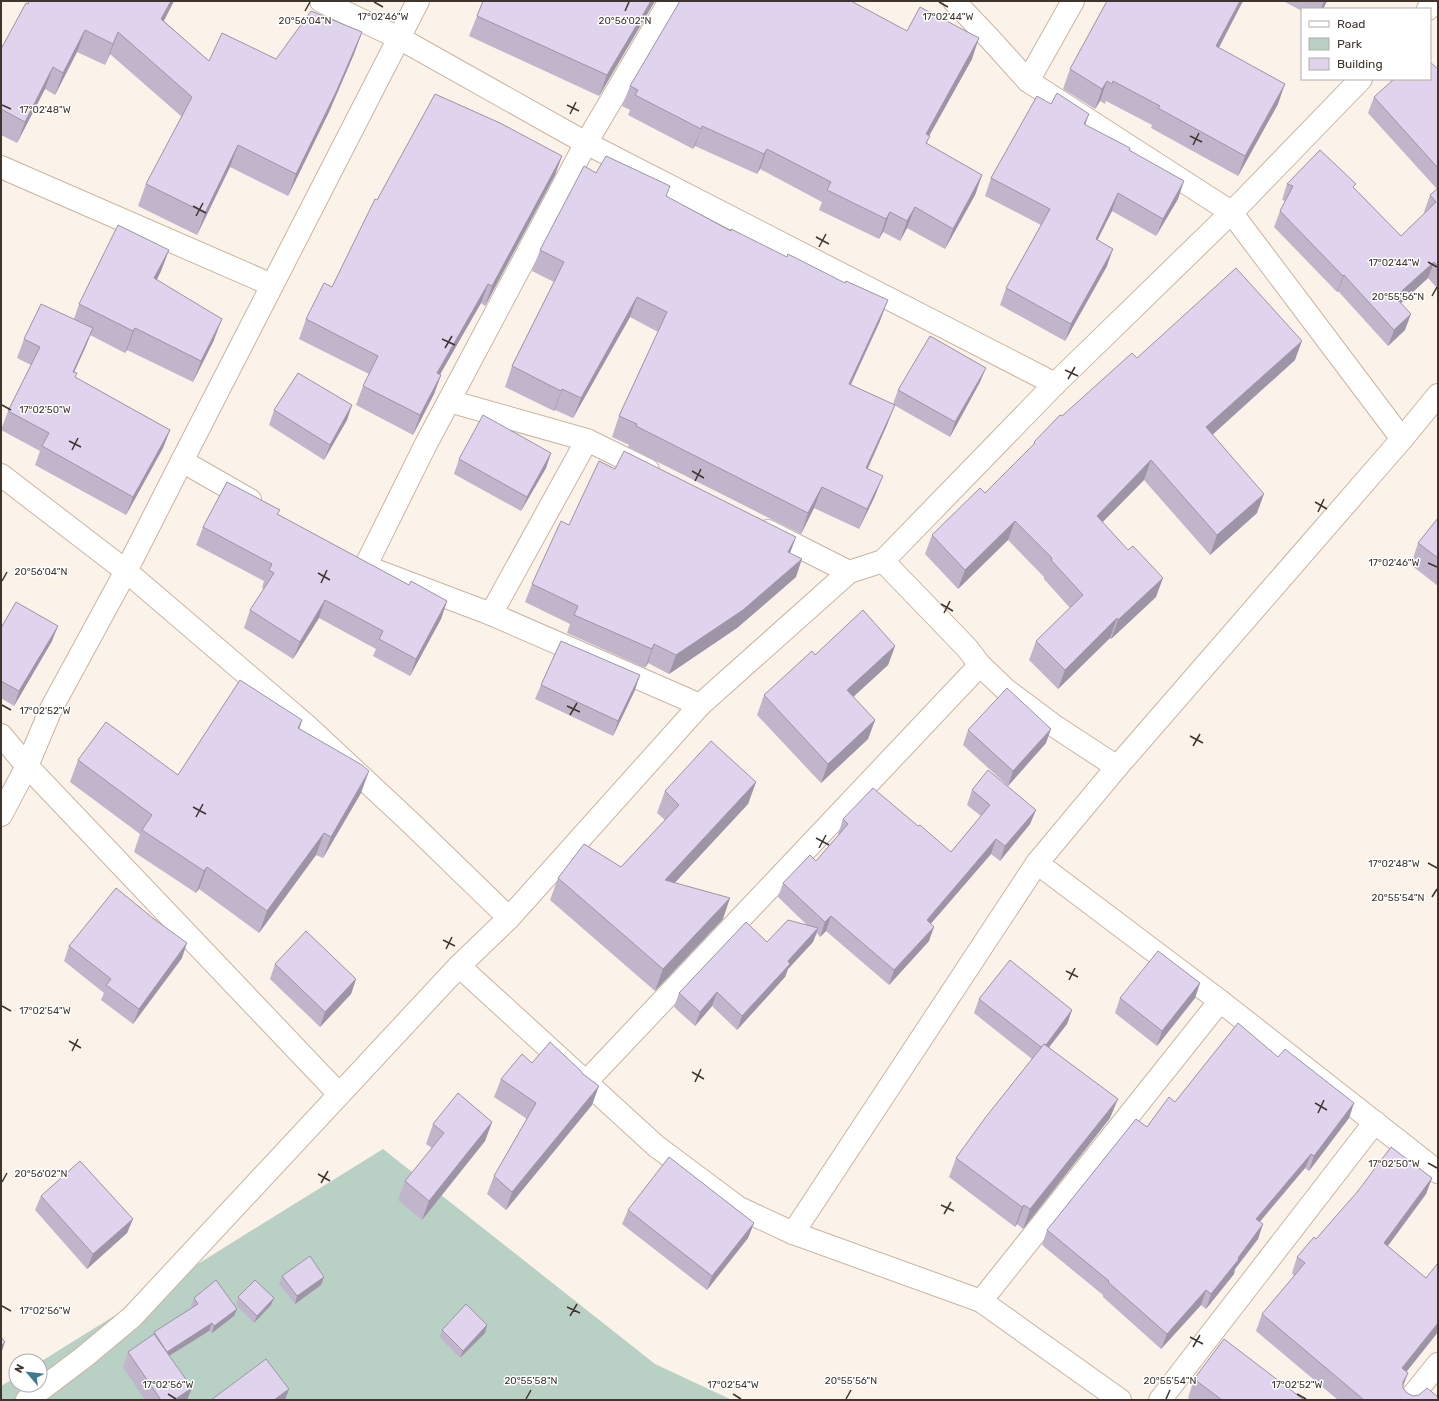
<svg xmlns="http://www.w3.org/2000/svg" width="1439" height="1401" viewBox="0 0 1439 1401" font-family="Rubik,sans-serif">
<rect width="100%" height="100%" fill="#fbf2e9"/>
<path fill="#b9d1c4" d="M 383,1149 L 655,1364 L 732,1400 L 1,1400 L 1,1386 L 16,1377 L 16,1385 L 40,1385 L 40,1362 Z"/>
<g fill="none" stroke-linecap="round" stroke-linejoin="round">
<g stroke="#cbb4a0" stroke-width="24">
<g id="street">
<path d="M 321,1 L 399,38 L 586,143 L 1055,384"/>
<path d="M 954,1 L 991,40 L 1028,81 L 1231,212 L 1402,439"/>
<path d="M 1428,9 L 1436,1"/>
<path d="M 1028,81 L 1073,1"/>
<path d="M 1,167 L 272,285"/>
<path d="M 449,401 L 587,440 L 648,470"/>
<path d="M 182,461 L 250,500"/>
<path d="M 1,475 L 126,571 L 306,725 L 411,823 L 509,918"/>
<path d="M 768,531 L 849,572"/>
<path d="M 883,561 L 967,648 L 980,665 L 1005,689 L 1056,727 L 1117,767"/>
<path d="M 365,567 L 426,444 L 586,143 L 670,1"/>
<path d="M 372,569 L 491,614 L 700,705"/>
<path d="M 491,614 L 587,440"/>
<path d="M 1,735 L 27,766 L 339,1094"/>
<path d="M 1,815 L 27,766 L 51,709 L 126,571 L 182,461 L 418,1"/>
<path d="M 1037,863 L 1220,1001 L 1438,1172"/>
<path d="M 459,966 L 656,1146 L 739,1208 L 793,1233 L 981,1301 L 1120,1400"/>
<path d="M 585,1083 L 980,665"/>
<path d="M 793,1233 L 1037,863 L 1117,767 L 1402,439 L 1438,395"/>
<path d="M 981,1301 L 1220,1001"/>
<path d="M 27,1400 L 84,1357 L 132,1317 L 459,966 L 509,918 L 700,705 L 849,572 L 883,561 L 1055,384 L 1243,201 L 1361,79"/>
<path d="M 1160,1400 L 1375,1122"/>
<path d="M 1409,1400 L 1438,1364"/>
</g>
</g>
<use href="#street" stroke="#fff" stroke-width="22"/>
</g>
<g fill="#c1b5cc">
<path d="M 29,1 L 174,1 L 164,21 L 209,61 L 276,59 L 362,32 L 354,54 L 329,112 L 288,196 L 230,167 L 197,235 L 138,206 L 146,184 L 182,117 L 110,54 L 105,65 L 77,52 L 55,95 L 45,89 L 17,143 L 1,135 L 1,49 Z"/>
<path d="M 483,1 L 655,1 L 599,96 L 469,36 Z"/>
<path d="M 1243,1 L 1219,48 L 1278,104 L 1238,176 L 1151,128 L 1152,125 L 1106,101 L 1105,104 L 1100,101 L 1095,109 L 1063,89 L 1070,69 Z"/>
<path d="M 1283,1 L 1327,1 L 1323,9 L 1302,9 L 1302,11 Z"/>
<path d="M 907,31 L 972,59 L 929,136 L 927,144 L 982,175 L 975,195 L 945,249 L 907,228 L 900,241 L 883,232 L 879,239 L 819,210 L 822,202 L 760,169 L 757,174 L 695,146 L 693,149 L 628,115 L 630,110 L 622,106 L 630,86 Z"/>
<path d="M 1438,69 L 1438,289 L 1428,278 L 1401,303 L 1405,330 L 1388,346 L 1338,291 L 1337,292 L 1274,227 L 1280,211 L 1285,201 L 1282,200 L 1287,184 L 1354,188 L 1401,236 L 1425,213 L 1424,212 L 1430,195 L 1437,189 L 1368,113 L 1374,97 L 1391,83 L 1392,79 L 1430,79 Z"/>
<path d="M 1085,125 L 1130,150 L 1178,199 L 1156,236 L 1112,211 L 1097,240 L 1107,266 L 1065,341 L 1000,305 L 1006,288 L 1041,225 L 985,196 L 991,178 Z"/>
<path d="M 562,156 L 555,175 L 485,306 L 481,303 L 440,374 L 441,375 L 434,394 L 413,435 L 356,405 L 363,386 L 369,374 L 299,339 L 306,319 L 332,287 L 377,200 Z"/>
<path d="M 596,173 L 666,197 L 880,321 L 851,385 L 893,404 L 898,390 L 980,382 L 950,437 L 894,405 L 887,425 L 868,468 L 875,496 L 859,529 L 814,508 L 801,534 L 628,447 L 629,445 L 612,437 L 619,416 L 658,332 L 630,317 L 573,418 L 555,410 L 554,411 L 505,387 L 512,366 L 554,282 L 532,271 L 540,250 Z"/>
<path d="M 169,250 L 161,271 L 157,280 L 214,340 L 193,382 L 127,350 L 125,353 L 90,335 L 86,346 L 74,372 L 75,377 L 170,430 L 163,448 L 126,515 L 35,465 L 40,451 L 1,430 L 8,411 L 31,365 L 17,358 L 24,339 L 74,319 L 79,304 Z"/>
<path d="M 1137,358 L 1295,360 L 1212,434 L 1257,513 L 1210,555 L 1144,480 L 1102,522 L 1156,597 L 1111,639 L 1110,638 L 1058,689 L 1029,660 L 1036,641 L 1070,608 L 1044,579 L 1044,577 L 1008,540 L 958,589 L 925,554 L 932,535 L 985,493 L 1033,446 L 1034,442 L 1062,416 Z"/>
<path d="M 352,405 L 347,420 L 324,460 L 269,425 L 274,410 Z"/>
<path d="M 551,453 L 546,468 L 521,511 L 454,474 L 459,459 Z"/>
<path d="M 278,515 L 409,585 L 447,601 L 441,619 L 410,676 L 373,656 L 376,649 L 319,618 L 293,659 L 244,628 L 250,610 L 264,589 L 262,588 L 264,581 L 196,545 L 203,527 Z"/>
<path d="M 1438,518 L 1438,586 L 1411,565 L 1418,543 Z"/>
<path d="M 569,525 L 790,553 L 796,577 L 737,628 L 669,674 L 648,663 L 645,668 L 567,633 L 570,624 L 525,602 L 532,584 Z"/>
<path d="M 1,628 L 52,641 L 14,706 L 1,698 Z"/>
<path d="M 895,646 L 888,665 L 853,697 L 875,720 L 868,739 L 821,783 L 757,715 L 764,695 L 815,655 Z"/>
<path d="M 541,685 L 635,690 L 613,736 L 535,699 Z"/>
<path d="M 302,720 L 299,729 L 361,793 L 323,858 L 316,855 L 259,933 L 199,889 L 196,893 L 134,852 L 140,834 L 70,782 L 78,760 L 178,775 Z"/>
<path d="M 968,730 L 1046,743 L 1008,786 L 963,745 Z"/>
<path d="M 756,782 L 748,804 L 674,883 L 723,919 L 655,991 L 550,900 L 558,878 L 621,867 L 665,820 L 657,813 L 665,791 Z"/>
<path d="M 972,790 L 1036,810 L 1030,824 L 1000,861 L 991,854 L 931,923 L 929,941 L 889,985 L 826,931 L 820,937 L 817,933 L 813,942 L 788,969 L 785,977 L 737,1030 L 712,1006 L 695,1026 L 674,1007 L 679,993 L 767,942 L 808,926 L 778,897 L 783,883 L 816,861 L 839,835 L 838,834 L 843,819 L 918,826 L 951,852 L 981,816 L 967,805 Z"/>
<path d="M 69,946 L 182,958 L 133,1024 L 101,1000 L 104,993 L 64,961 Z"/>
<path d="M 275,964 L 356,979 L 351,994 L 320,1027 L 270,979 Z"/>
<path d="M 1200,983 L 1195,998 L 1157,1046 L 1115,1013 L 1120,998 Z"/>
<path d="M 979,999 L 1072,1010 L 1067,1024 L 1049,1047 L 1110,1118 L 1023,1229 L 1017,1224 L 1015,1227 L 949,1177 L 956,1158 L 1032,1059 L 974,1013 Z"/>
<path d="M 1278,1057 L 1354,1103 L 1349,1118 L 1309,1171 L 1305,1168 L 1260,1222 L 1258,1239 L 1235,1269 L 1234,1274 L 1206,1309 L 1201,1305 L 1161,1349 L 1103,1297 L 1103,1295 L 1042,1245 L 1047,1230 L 1147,1127 L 1175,1102 Z"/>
<path d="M 532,1063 L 592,1105 L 506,1210 L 487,1194 L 494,1176 L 527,1119 L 494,1097 L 501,1079 Z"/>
<path d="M 492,1122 L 485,1141 L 422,1220 L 398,1200 L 405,1181 L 432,1148 L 426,1144 L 433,1124 Z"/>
<path d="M 1432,1178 L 1426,1194 L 1388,1246 L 1426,1278 L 1438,1263 L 1438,1332 L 1406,1372 L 1403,1386 L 1403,1388 L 1407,1393 L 1413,1396 L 1438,1400 L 1338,1400 L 1256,1331 L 1262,1314 L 1294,1276 L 1292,1273 L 1297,1257 L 1316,1239 Z"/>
<path d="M 41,1196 L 133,1219 L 127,1233 L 87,1269 L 35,1210 Z"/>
<path d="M 628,1210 L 754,1223 L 748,1238 L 707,1290 L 622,1224 Z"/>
<path d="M 282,1276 L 321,1285 L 295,1304 L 279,1284 Z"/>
<path d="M 238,1297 L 271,1305 L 254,1323 L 236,1305 Z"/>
<path d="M 194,1298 L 237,1309 L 234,1316 L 212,1333 L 209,1331 L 169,1356 L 192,1388 L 187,1400 L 145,1400 L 123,1367 L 128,1352 L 153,1335 L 154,1332 L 192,1307 L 191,1305 Z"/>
<path d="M 442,1330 L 485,1333 L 460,1358 L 439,1337 Z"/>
<path d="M 1194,1379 L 1304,1400 L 1191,1400 L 1188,1398 Z"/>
</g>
<g fill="#9d94a6">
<path d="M 171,1 L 174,1 L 153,41 L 161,19 Z"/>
<path d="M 651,1 L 655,1 L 599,96 L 607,75 Z"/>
<path d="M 1240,1 L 1243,1 L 1209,66 L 1216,46 Z"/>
<path d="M 1324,1 L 1327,1 L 1323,9 L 1321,9 Z"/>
<path d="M 85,30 L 77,52 L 55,95 L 63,73 Z"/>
<path d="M 118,32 L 110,54 L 105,65 L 113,44 Z"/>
<path d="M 362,32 L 354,54 L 329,112 L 288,196 L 296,174 Z"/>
<path d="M 979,38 L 972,59 L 919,154 L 926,134 Z"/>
<path d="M 53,67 L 45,89 L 17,143 L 25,122 Z"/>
<path d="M 1107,81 L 1100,101 L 1095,109 L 1102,89 Z"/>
<path d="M 1285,84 L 1278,104 L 1238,176 L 1245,156 Z"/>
<path d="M 1089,114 L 1083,131 L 1084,124 Z"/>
<path d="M 702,126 L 695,146 L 693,149 L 701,129 Z"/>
<path d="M 238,145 L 230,167 L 197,235 L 205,213 Z"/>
<path d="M 767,149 L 760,169 L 757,174 L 764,154 Z"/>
<path d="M 562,156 L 555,175 L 485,306 L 492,286 Z"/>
<path d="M 982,175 L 975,195 L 945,249 L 953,229 Z"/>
<path d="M 1184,181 L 1178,199 L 1156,236 L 1163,219 Z"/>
<path d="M 1118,193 L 1112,211 L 1089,257 L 1096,239 Z"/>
<path d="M 915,207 L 907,228 L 900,241 L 907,221 Z"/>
<path d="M 890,212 L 883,232 L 879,239 L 886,219 Z"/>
<path d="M 1113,249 L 1107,266 L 1065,341 L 1071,324 Z"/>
<path d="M 169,250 L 161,271 L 146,299 L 154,278 Z"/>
<path d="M 1434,262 L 1428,278 L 1390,313 L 1395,297 Z"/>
<path d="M 1344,275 L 1338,291 L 1337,292 L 1343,276 Z"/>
<path d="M 488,284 L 481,303 L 430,392 L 437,373 Z"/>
<path d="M 637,297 L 630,317 L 573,418 L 581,398 Z"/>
<path d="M 888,300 L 880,321 L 841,405 L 849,384 Z"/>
<path d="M 1411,314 L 1405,330 L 1388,346 L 1394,330 Z"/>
<path d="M 222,319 L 214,340 L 193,382 L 201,361 Z"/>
<path d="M 93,328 L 86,346 L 66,390 L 73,372 Z"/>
<path d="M 135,328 L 127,350 L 125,353 L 133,331 Z"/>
<path d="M 1302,341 L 1295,360 L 1199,447 L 1206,427 Z"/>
<path d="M 986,368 L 980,382 L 950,437 L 955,422 Z"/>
<path d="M 441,375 L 434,394 L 413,435 L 420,415 Z"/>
<path d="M 562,389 L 555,410 L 554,411 L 561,391 Z"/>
<path d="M 352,405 L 347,420 L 324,460 L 330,445 Z"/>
<path d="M 895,405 L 887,425 L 859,488 L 866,468 Z"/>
<path d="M 170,430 L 163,448 L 126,515 L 133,497 Z"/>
<path d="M 551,453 L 546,468 L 521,511 L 527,497 Z"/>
<path d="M 1151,460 L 1144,480 L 1090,535 L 1097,516 Z"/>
<path d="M 883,476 L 875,496 L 859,529 L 867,509 Z"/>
<path d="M 822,487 L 814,508 L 801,534 L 808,513 Z"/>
<path d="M 1264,494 L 1257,513 L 1210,555 L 1217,535 Z"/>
<path d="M 1015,521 L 1008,540 L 958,589 L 965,570 Z"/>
<path d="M 796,537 L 789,556 L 788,552 Z"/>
<path d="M 802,559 L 796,577 L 737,628 L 669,674 L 676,655 Z"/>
<path d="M 1163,578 L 1156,597 L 1111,639 L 1118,620 Z"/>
<path d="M 325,600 L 319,618 L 293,659 L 300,642 Z"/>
<path d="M 447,601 L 441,619 L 410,676 L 416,659 Z"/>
<path d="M 1117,618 L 1110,638 L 1058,689 L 1065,670 Z"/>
<path d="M 58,626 L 52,641 L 14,706 L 19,691 Z"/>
<path d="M 654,644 L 648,663 L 645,668 L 652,649 Z"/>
<path d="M 895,646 L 888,665 L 840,709 L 847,690 Z"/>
<path d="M 640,675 L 635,690 L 613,736 L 618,721 Z"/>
<path d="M 302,720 L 295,742 L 298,728 Z"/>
<path d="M 875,720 L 868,739 L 821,783 L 828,764 Z"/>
<path d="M 1051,729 L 1046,743 L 1008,786 L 1013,771 Z"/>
<path d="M 369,771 L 361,793 L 323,858 L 331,837 Z"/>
<path d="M 756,782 L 748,804 L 657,902 L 665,880 Z"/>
<path d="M 1036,810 L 1030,824 L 1000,861 L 1005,846 Z"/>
<path d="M 324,833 L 316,855 L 259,933 L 267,911 Z"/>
<path d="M 996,839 L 991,854 L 922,934 L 927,920 Z"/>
<path d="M 207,867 L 199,889 L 196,893 L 204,871 Z"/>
<path d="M 730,898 L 723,919 L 655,991 L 663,969 Z"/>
<path d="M 831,916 L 826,931 L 820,937 L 825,922 Z"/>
<path d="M 934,927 L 929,941 L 889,985 L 894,970 Z"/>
<path d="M 818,928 L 813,942 L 788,969 L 785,977 L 737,1030 L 742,1016 L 788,961 Z"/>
<path d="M 187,943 L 182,958 L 133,1024 L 139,1009 Z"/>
<path d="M 356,979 L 351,994 L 320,1027 L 325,1012 Z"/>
<path d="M 1200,983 L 1195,998 L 1157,1046 L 1162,1031 Z"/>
<path d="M 717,992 L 712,1006 L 695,1026 L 700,1012 Z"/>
<path d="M 1072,1010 L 1067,1024 L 1037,1063 L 1043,1048 Z"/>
<path d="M 599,1086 L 592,1105 L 506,1210 L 512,1192 Z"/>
<path d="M 1118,1099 L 1110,1118 L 1023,1229 L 1030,1209 Z"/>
<path d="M 1354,1103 L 1349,1118 L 1309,1171 L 1314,1156 Z"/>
<path d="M 492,1122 L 485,1141 L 422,1220 L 429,1201 Z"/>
<path d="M 1311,1154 L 1305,1168 L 1250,1233 L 1256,1219 Z"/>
<path d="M 1432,1178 L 1426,1194 L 1378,1259 L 1384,1243 Z"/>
<path d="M 1024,1205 L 1017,1224 L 1015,1227 L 1022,1207 Z"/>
<path d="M 133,1219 L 127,1233 L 87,1269 L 93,1254 Z"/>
<path d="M 754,1223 L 748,1238 L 707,1290 L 712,1276 Z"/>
<path d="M 1263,1224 L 1258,1239 L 1235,1269 L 1234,1274 L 1206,1309 L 1211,1294 Z"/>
<path d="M 324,1277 L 321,1285 L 295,1304 L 297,1296 Z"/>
<path d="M 1206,1290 L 1201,1305 L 1161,1349 L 1167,1334 Z"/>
<path d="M 274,1298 L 271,1305 L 254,1323 L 257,1316 Z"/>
<path d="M 237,1309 L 234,1316 L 212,1333 L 214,1326 Z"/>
<path d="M 212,1323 L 209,1331 L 164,1359 L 166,1352 Z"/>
<path d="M 1438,1323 L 1438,1332 L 1396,1385 L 1402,1368 Z"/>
<path d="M 487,1325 L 485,1333 L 460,1358 L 463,1351 Z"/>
<path d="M 5,1342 L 1,1354 L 1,1346 Z"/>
<path d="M 1408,1373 L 1402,1389 L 1403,1382 Z"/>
<path d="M 192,1388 L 187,1400 L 174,1400 Z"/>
<path d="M 289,1389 L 285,1400 L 274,1400 Z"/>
</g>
<g fill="#e0d3ed" stroke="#9d94a6">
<path d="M 29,1 L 171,1 L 161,19 L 209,61 L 222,33 L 276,59 L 311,11 L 362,32 L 337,90 L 296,174 L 238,145 L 205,213 L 146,184 L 192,97 L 118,32 L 113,44 L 85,30 L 63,73 L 53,67 L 25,122 L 1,109 L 1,49 L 26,3 L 28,4 Z"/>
<path d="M 483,1 L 651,1 L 607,75 L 477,16 Z"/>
<path d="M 680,1 L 851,1 L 907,31 L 920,7 L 979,38 L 926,134 L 930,136 L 926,143 L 982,175 L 953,229 L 915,207 L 907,221 L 890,212 L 886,219 L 827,190 L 831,182 L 767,149 L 764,154 L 702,126 L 701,129 L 635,95 L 638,90 L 630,86 Z"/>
<path d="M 1107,1 L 1240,1 L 1216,46 L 1285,84 L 1245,156 L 1158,108 L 1160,106 L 1113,81 L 1112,84 L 1107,81 L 1102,89 L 1070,69 Z"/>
<path d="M 1430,62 L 1438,69 L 1438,168 L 1374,97 L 1394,79 L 1430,79 Z"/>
<path d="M 1057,93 L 1089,114 L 1084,124 L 1130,148 L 1129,150 L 1184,181 L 1163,219 L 1118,193 L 1096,239 L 1113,249 L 1071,324 L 1006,288 L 1050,209 L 991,178 L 1037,96 L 1051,104 Z"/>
<path d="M 435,94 L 500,123 L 562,156 L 492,286 L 488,284 L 437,373 L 441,375 L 420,415 L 363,386 L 378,356 L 306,319 L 324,283 L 332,287 L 375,199 L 377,200 Z"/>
<path d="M 1320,150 L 1356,184 L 1353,187 L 1401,236 L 1436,202 L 1430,195 L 1438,188 L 1438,266 L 1434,262 L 1395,297 L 1411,314 L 1394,330 L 1344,275 L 1343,276 L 1280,211 L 1293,186 L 1287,184 Z"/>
<path d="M 606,156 L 670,186 L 666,196 L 731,231 L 731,229 L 787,257 L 788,254 L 845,283 L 846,281 L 888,300 L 849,384 L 895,405 L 866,468 L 883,476 L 867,509 L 822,487 L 808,513 L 636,426 L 637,424 L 619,416 L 667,312 L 637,297 L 581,398 L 562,389 L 561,391 L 512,366 L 564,262 L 540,250 L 584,166 L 596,173 Z"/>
<path d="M 118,225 L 169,250 L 154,278 L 222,319 L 201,361 L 135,328 L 133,331 L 79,304 Z"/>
<path d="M 1236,268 L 1302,341 L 1206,427 L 1264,494 L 1217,535 L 1151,460 L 1097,516 L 1128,550 L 1133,546 L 1163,578 L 1118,620 L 1117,618 L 1065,670 L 1036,641 L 1083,595 L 1051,560 L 1052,558 L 1015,521 L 965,570 L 932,535 L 980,488 L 985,493 L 1035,443 L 1034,442 L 1060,415 L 1062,416 L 1132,353 L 1137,358 Z"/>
<path d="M 41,304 L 93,328 L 73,372 L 77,373 L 75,377 L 170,430 L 133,497 L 42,446 L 49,433 L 8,411 L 40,347 L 24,339 Z"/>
<path d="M 930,336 L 986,368 L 955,422 L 898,390 Z"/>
<path d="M 298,373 L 352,405 L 330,445 L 274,410 Z"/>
<path d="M 483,415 L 551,453 L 527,497 L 459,459 Z"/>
<path d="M 624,451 L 796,537 L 788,552 L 802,559 L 743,610 L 676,655 L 654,644 L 652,649 L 574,615 L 578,606 L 532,584 L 561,521 L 569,525 L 599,461 L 615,469 Z"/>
<path d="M 227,482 L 280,510 L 277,514 L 409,585 L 411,581 L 447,601 L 416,659 L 379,639 L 383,631 L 325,600 L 300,642 L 250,610 L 274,573 L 269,570 L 272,564 L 203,527 Z"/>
<path d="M 1438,518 L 1438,558 L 1418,543 Z"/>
<path d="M 16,602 L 58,626 L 19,691 L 1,681 L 1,628 Z"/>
<path d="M 863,610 L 895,646 L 847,690 L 875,720 L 828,764 L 764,695 L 812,651 L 815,655 Z"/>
<path d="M 561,641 L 640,675 L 618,721 L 541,685 Z"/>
<path d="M 240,680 L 302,720 L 298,728 L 362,765 L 369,771 L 331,837 L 324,833 L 267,911 L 207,867 L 204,871 L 142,830 L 152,815 L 78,760 L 106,722 L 178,775 Z"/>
<path d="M 1007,688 L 1051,729 L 1013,771 L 968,730 Z"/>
<path d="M 711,741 L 756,782 L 665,880 L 730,898 L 663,969 L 558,878 L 584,844 L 621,867 L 679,805 L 665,791 Z"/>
<path d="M 988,770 L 1036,810 L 1005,846 L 996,839 L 927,920 L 934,927 L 894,970 L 831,916 L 825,922 L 783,883 L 810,855 L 816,861 L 848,824 L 843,819 L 873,788 L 918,826 L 920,825 L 951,852 L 990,805 L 972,790 Z"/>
<path d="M 116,888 L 154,919 L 187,943 L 139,1009 L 106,985 L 111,979 L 69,946 Z"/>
<path d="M 788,920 L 818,928 L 788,961 L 790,964 L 742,1016 L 717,992 L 700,1012 L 679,993 L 746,922 L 767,942 Z"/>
<path d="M 306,931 L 356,979 L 325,1012 L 275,964 Z"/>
<path d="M 1158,951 L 1200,983 L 1162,1031 L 1120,998 Z"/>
<path d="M 1010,960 L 1072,1010 L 1046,1045 L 1044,1044 L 1041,1047 L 979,999 Z"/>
<path d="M 1238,1023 L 1278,1057 L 1285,1049 L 1354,1103 L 1314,1156 L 1311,1154 L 1256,1219 L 1263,1224 L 1238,1258 L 1239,1259 L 1211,1294 L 1206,1290 L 1167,1334 L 1108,1282 L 1109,1281 L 1047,1230 L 1136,1119 L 1147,1127 L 1169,1097 L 1175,1102 Z"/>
<path d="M 550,1042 L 580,1070 L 583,1074 L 599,1086 L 512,1192 L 494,1176 L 536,1103 L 501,1079 L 522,1054 L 532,1063 Z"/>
<path d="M 1044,1044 L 1118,1099 L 1030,1209 L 1024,1205 L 1022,1207 L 956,1158 L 985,1118 Z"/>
<path d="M 458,1093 L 492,1122 L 429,1201 L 405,1181 L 444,1133 L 433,1124 Z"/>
<path d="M 1391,1147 L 1432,1178 L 1384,1243 L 1426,1278 L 1438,1263 L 1438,1323 L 1402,1368 L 1408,1373 L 1403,1382 L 1403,1388 L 1407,1393 L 1413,1396 L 1419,1395 L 1427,1388 L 1438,1397 L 1438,1400 L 1364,1400 L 1262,1314 L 1305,1263 L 1297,1257 L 1314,1237 L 1316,1239 L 1358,1191 Z"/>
<path d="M 669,1157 L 754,1223 L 712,1276 L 628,1210 Z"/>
<path d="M 80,1161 L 133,1219 L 93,1254 L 41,1196 Z"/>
<path d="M 310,1256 L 324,1277 L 297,1296 L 282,1276 Z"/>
<path d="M 216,1280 L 237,1309 L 214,1326 L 212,1323 L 167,1352 L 154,1332 L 198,1304 L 194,1298 Z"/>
<path d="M 255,1280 L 274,1298 L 257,1316 L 238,1297 Z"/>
<path d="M 466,1304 L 487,1325 L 463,1351 L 442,1330 Z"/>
<path d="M 154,1334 L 192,1388 L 174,1400 L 161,1400 L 128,1352 Z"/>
<path d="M 1,1337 L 5,1342 L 1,1346 Z"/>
<path d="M 1224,1339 L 1304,1400 L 1222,1400 L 1194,1379 Z"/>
<path d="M 266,1359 L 289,1389 L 274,1400 L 211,1400 Z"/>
</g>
<path fill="none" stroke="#3f352d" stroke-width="1.5" d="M 374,2 L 383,7M 939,2 L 948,7M 305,11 L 310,2M 625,11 L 629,2M 2,105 L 11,109M 567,105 L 579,111M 570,114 L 576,102M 1190,136 L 1202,142M 1193,145 L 1199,133M 193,206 L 206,213M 196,216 L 203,203M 816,237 L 829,244M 819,247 L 826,234M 1428,262 L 1437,267M 1432,296 L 1437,287M 442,339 L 455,345M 445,348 L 452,336M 1065,370 L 1078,376M 1068,379 L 1075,367M 2,405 L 11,410M 69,441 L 81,447M 72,450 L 78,438M 692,471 L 704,478M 695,481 L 701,469M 1315,502 L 1327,509M 1318,512 L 1324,499M 1428,563 L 1437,567M 318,573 L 330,580M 2,581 L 7,572M 321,583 L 327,570M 941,604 L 953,611M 944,613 L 950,601M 2,705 L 11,710M 567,706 L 580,712M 570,715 L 577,703M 1190,736 L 1203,743M 1193,746 L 1200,734M 193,807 L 206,814M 196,817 L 203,804M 816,838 L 829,845M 819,848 L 826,835M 1428,863 L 1437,868M 1432,897 L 1437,889M 443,940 L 455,946M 446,949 L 452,937M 1066,971 L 1078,977M 1069,980 L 1075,968M 2,1006 L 11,1011M 69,1041 L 81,1048M 72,1051 L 78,1039M 692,1072 L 704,1079M 695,1082 L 701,1069M 1315,1103 L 1327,1110M 1318,1113 L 1324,1100M 1428,1163 L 1437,1168M 318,1174 L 330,1181M 2,1182 L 7,1173M 321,1183 L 328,1171M 941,1205 L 954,1211M 944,1214 L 951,1202M 2,1306 L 11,1311M 567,1307 L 580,1313M 570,1316 L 577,1304M 1190,1337 L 1203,1344M 1193,1347 L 1200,1335M 168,1394 L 176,1399M 733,1394 L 741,1399M 1297,1394 L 1306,1399M 526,1399 L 531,1390M 846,1399 L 851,1390M 1166,1399 L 1170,1390"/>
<g font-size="10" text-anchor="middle" fill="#3f352d" stroke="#fff" stroke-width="3" stroke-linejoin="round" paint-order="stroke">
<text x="383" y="20">17°02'46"W</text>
<text x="948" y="20">17°02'44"W</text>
<text x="305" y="24">20°56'04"N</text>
<text x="625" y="24">20°56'02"N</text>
<text x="45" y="113">17°02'48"W</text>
<text x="1394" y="266">17°02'44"W</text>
<text x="1398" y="300">20°55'56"N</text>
<text x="45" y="413">17°02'50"W</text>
<text x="1394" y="566">17°02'46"W</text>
<text x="41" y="575">20°56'04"N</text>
<text x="45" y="714">17°02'52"W</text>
<text x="1394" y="867">17°02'48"W</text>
<text x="1398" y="901">20°55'54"N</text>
<text x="45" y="1014">17°02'54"W</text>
<text x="1394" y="1167">17°02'50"W</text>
<text x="41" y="1177">20°56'02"N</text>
<text x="45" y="1314">17°02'56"W</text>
<text x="531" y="1384">20°55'58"N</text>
<text x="851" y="1384">20°55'56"N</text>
<text x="1170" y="1384">20°55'54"N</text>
<text x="168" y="1388">17°02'56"W</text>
<text x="733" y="1388">17°02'54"W</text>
<text x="1297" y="1388">17°02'52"W</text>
</g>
<rect width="1439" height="1401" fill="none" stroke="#3f352d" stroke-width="4"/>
<rect x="1301" y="8" width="130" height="72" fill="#ffffff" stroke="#b2aeab"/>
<rect x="1309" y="21" width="20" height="6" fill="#ffffff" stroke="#b2aeab"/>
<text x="1337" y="28" font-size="12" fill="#3f352d">Road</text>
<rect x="1309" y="38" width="20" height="12" fill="#b9d1c4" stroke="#b2aeab"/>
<text x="1337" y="48" font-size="12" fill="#3f352d">Park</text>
<rect x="1309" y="58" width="20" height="12" fill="#e0d3ed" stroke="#b2aeab"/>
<text x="1337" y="68" font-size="12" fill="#3f352d">Building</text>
<g transform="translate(28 1373) rotate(298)"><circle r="19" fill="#ffffff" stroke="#b2aeab"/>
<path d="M0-3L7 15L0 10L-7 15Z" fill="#3e7b91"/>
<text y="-6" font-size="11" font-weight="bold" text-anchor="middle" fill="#3f352d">N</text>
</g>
</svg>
